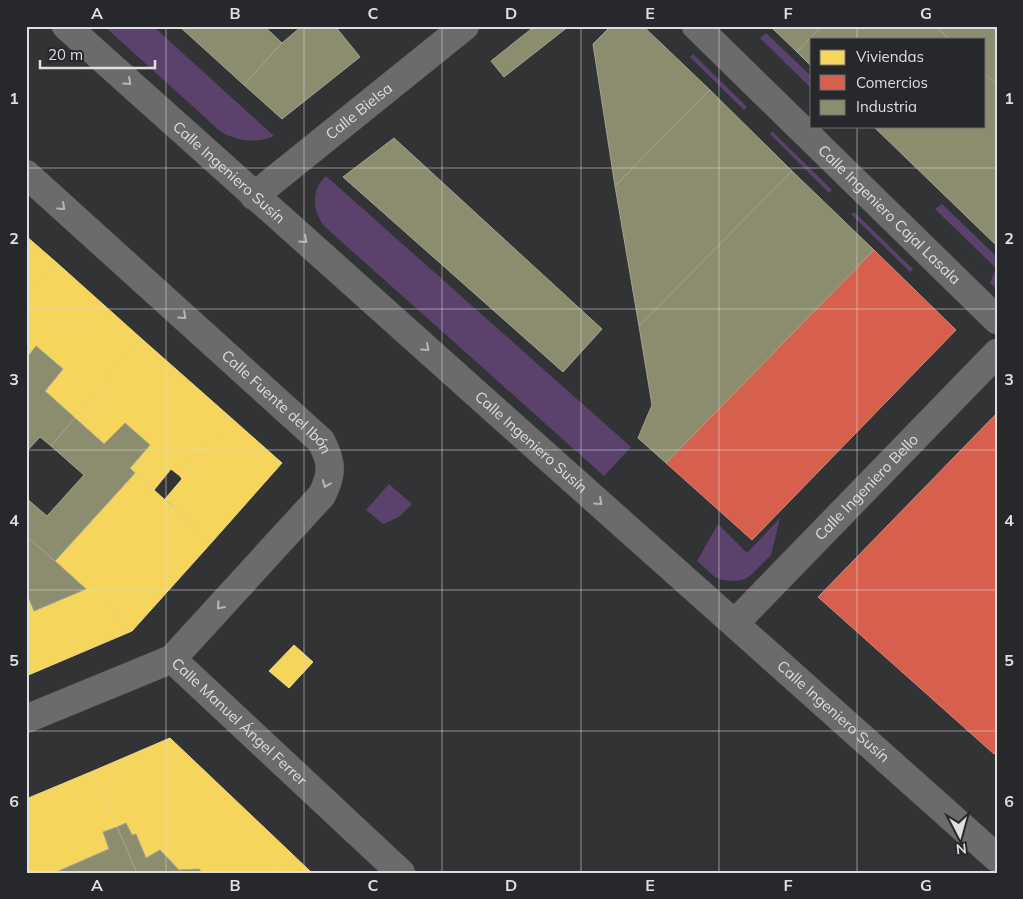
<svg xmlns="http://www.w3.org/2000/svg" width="1023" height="899" viewBox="0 0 1023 899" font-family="Mulish,sans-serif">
<rect width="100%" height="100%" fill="#323334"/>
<g fill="#5a426c">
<path d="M 104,26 L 153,26 L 274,136 C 256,144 238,141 221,132 Z"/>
<path d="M 766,33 L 812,77 L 812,89 L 760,38 Z"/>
<path d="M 693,54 L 747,107 L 744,110 L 690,57 Z"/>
<path d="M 772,131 L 832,190 L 829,193 L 770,134 Z"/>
<path d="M 326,176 L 631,447 L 604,476 L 324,226 C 312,210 311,190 326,176 Z"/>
<path d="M 942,204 L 997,257 L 997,290 L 990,283 L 996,268 L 935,209 Z"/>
<path d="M 854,212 L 913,269 L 910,272 L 851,214 Z"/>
<path d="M 389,484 L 412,504 L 399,517 L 383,524 L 366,510 Z"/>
<path d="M 780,518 L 771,555 L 751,575 L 745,579 L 737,581 L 722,580 L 715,577 L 697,561 L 718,524 L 747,553 Z"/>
</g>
<g fill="#f6d55c" stroke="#efd884">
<path d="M 26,236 L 57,263 L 26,298 Z"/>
<path d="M 57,263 L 143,340 L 75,418 L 45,391 L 63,369 L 36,346 L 26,359 L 26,298 Z"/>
<path d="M 143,340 L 229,416 L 217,428 L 220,431 L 180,476 L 171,469 L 154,490 L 130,468 L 150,445 L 125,423 L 104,444 L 75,418 Z"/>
<path d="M 229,416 L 282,463 L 212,542 L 165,499 L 182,479 L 180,476 L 220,431 L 217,428 Z"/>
<path d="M 135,473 L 212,542 L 132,631 L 55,561 Z"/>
<path d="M 86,589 L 132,631 L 26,676 L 26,591 L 34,611 Z"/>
<path d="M 294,645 L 313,662 L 289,688 L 269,671 Z"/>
<path d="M 170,738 L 290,852 L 269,873 L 202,873 L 199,869 L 179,870 L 160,850 L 146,858 L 136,834 L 132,835 L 126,823 L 117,827 L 93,771 Z"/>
<path d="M 93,771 L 117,827 L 103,832 L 109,849 L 54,873 L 26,873 L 26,799 Z"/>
<path d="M 290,852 L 312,873 L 269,873 Z"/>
</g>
<g fill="#d6604d" stroke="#d88679">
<path d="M 874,250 L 956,330 L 752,540 L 666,463 Z"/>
<path d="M 997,413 L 997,751 L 994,754 L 818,597 Z"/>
</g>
<g fill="#8c8c6e" stroke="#a5a590">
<path d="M 179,26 L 264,26 L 282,43 L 244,85 Z"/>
<path d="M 302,26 L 335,26 L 360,57 L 282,119 L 244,85 L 282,43 Z"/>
<path d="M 535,26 L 569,26 L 504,77 L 491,61 Z"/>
<path d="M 611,26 L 643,26 L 710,90 L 615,186 L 593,44 Z"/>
<path d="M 770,26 L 822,26 L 797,52 Z"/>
<path d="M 822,26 L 936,26 L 949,39 L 812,39 L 812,67 L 797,52 Z"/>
<path d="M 936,26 L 997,26 L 997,85 L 984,73 L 984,39 L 949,39 Z"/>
<path d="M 984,73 L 997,85 L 997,246 L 873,126 L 984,126 Z"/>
<path d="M 710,90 L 792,171 L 639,326 L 615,186 Z"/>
<path d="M 394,138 L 602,329 L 563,372 L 343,177 Z"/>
<path d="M 792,171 L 874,250 L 666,463 L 638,438 L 652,405 L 639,326 Z"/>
<path d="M 36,346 L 63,369 L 45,391 L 75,418 L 51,446 L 40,437 L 26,452 L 26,359 Z"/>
<path d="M 75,418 L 104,444 L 125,423 L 150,445 L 130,468 L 135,473 L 55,561 L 26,536 L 26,498 L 47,516 L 84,475 L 51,446 Z"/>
<path d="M 26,536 L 55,561 L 86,589 L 34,611 L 26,591 Z"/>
<path d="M 126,823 L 132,835 L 136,834 L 146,858 L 160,850 L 179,870 L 199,869 L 202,873 L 137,873 L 117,827 Z"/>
<path d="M 117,827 L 137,873 L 54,873 L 109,849 L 103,832 Z"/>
</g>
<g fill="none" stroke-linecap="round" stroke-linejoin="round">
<g stroke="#4e4f50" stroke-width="29">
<g id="minor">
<path id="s1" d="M 66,26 C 375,305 687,580 997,858"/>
<path id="s2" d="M 696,26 L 997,320"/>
<path id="s3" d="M 26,174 L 321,441 C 332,462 333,473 322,495 L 172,659 L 26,719"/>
<path id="s4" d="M 254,196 L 465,26"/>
<path id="s5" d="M 735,623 L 997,353"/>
<path id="s6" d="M 172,659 L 401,873"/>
</g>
</g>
<use href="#minor" stroke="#6b6b6c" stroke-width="28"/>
</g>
<defs><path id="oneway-chevron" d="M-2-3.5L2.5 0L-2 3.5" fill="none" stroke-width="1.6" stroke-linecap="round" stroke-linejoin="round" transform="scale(1.25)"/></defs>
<g stroke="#b6b6b7">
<use href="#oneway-chevron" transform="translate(128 82) rotate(42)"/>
<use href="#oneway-chevron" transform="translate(62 207) rotate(42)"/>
<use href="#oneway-chevron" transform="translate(304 240) rotate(42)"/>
<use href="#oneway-chevron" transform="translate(183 316) rotate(42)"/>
<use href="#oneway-chevron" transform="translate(426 348) rotate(42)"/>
<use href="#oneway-chevron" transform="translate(326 484) rotate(111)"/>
<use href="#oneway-chevron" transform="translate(599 502) rotate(42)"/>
<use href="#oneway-chevron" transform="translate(220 606) rotate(132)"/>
</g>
<path fill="none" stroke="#dedfe0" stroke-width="1" stroke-opacity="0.55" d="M 166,26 L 166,873M 304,26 L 304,873M 442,26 L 442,873M 581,26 L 581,873M 719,26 L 719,873M 857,26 L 857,39M 857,126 L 857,873M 26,168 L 997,168M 26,309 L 997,309M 26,450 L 997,450M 26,590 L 997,590M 26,731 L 997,731"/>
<g text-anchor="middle" stroke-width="5" stroke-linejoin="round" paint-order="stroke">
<g font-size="15" fill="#dedfe0" stroke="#27282b">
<text dy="5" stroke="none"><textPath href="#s4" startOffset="135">Calle Bielsa</textPath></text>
<text dy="5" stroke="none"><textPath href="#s1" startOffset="219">Calle Ingeniero Susín</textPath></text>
<text dy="5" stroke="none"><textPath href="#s2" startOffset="270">Calle Ingeniero Cajal Lasala</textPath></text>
<text dy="5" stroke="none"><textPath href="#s3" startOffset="339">Calle Fuente del Ibón</textPath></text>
<text dy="5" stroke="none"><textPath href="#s1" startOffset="624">Calle Ingeniero Susín</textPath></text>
<text dy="5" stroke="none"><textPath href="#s5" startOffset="189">Calle Ingeniero Bello</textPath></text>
<text dy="5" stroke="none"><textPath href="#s1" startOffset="1029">Calle Ingeniero Susín</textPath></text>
<text dy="5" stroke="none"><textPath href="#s6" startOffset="92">Calle Manuel Ángel Ferrer</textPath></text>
</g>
</g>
<rect width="1023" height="899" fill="none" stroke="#27282b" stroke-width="55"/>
<rect x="810" y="38" width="175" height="90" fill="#27282b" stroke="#707173"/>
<rect x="820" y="50" width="25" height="15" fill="#f6d55c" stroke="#707173"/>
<text x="856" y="62" font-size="15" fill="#dedfe0">Viviendas</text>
<rect x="820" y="75" width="25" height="15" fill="#d6604d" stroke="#707173"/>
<text x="856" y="88" font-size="15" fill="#dedfe0">Comercios</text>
<rect x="820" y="100" width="25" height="15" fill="#8c8c6e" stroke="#707173"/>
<text x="856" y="112" font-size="15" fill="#dedfe0">Industria</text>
<g transform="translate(960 836) rotate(174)" stroke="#27282b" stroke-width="4" paint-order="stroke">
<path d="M0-4L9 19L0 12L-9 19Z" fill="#dedfe0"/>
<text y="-8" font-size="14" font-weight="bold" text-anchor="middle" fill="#dedfe0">N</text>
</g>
<path d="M40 60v8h115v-8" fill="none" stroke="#dedfe0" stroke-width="2.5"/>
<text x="48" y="60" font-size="15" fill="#dedfe0" stroke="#27282b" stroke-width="4" paint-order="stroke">20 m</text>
<rect x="28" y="28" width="968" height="844" fill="none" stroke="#dedfe0" stroke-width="2"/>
<g font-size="16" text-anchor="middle" font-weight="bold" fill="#dedfe0">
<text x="97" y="19">A</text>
<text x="235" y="19">B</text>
<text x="373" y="19">C</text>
<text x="511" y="19">D</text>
<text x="650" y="19">E</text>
<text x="788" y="19">F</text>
<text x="926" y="19">G</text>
<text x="14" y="104">1</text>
<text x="1009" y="104">1</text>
<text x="14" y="244">2</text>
<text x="1009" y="244">2</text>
<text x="14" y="385">3</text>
<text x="1009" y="385">3</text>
<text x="14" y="526">4</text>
<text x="1009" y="526">4</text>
<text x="14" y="666">5</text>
<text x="1009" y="666">5</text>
<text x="14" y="807">6</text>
<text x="1009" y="807">6</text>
<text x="97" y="891">A</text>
<text x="235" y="891">B</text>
<text x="373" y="891">C</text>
<text x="511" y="891">D</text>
<text x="650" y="891">E</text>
<text x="788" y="891">F</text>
<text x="926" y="891">G</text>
</g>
</svg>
